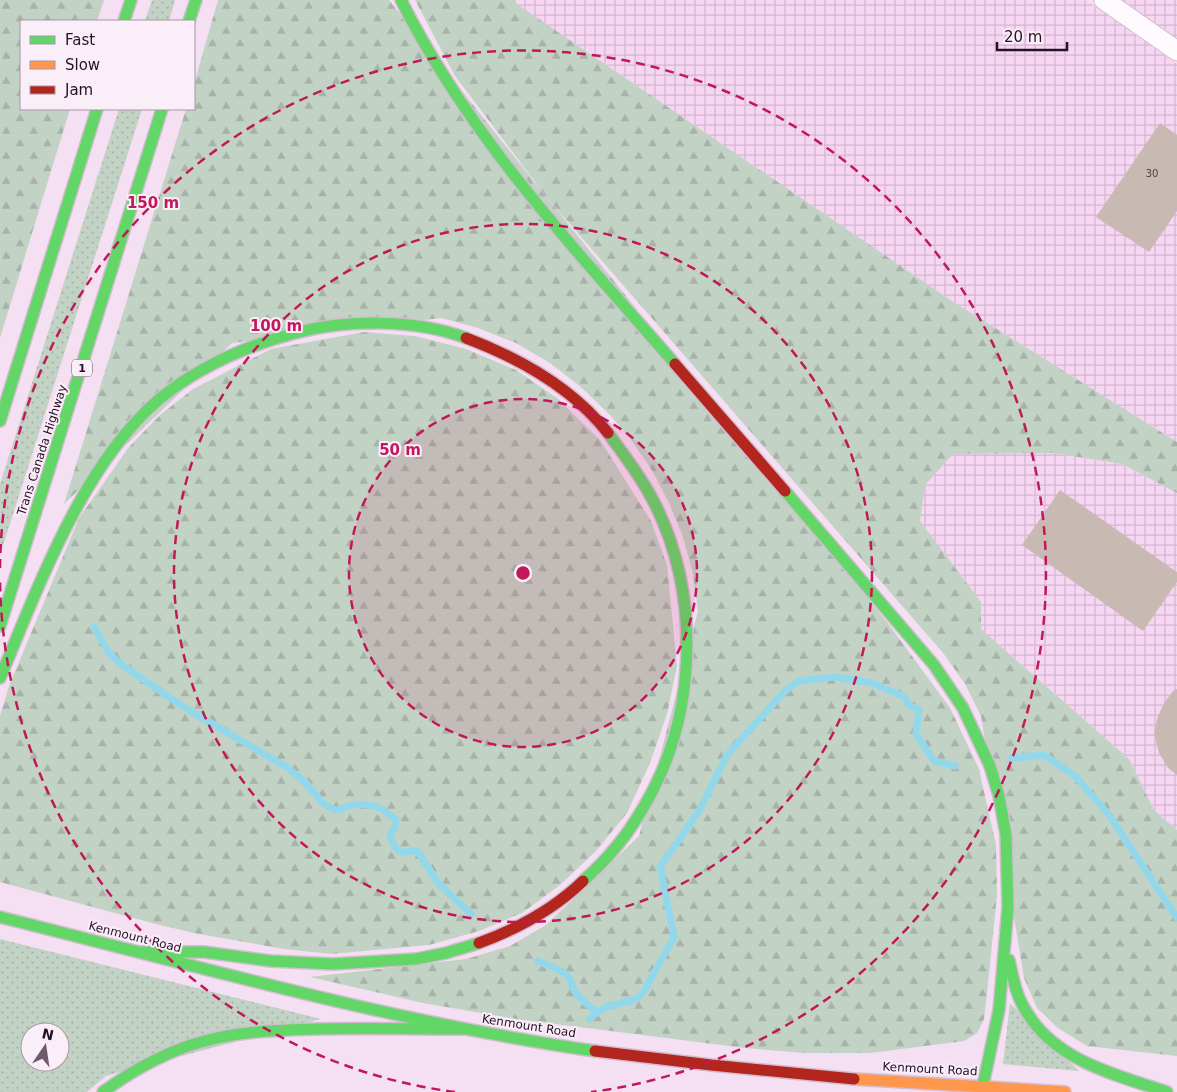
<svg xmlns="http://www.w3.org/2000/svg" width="1177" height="1092" viewBox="0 0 1177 1092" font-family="'DejaVu Sans',sans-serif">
<defs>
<pattern id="industrial-grid" width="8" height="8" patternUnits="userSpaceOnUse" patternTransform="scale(1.25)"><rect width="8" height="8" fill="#f6d6f3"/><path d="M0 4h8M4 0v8" fill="none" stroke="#d3b7d0"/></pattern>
<pattern id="grass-dots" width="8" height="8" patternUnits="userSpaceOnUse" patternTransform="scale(1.25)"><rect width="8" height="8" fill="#c2d2c5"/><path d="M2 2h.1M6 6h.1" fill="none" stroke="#a7b3a9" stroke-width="1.8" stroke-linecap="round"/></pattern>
<pattern id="forest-firs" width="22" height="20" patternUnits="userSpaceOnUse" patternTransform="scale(1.25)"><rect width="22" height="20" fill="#c2d2c5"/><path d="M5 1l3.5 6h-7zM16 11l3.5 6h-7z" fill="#a7b3a9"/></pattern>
</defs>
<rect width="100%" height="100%" fill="#f5dff2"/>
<g fill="url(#industrial-grid)">
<path d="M 515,0 L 1086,0 L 1177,64 L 1177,442 L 952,301 L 517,4 Z"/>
<path d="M 1122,0 L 1177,0 L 1177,38 Z"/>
<path d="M 1053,453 L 1122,464 L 1177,493 L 1177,830 L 1154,810 L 1129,759 L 981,629 L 981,602 L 920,521 L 925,485 L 953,454 Z"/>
</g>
<g fill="url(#grass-dots)" fill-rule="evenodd">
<path d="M 152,0 L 175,0 L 169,21 L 145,21 Z"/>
<path d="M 119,109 L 142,109 L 0,555 L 0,484 Z"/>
<path d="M 0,939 L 321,1019 L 106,1076 L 87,1092 L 0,1092 ZM 30,1032 L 60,1032 L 60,1062 L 30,1062 Z"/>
<path d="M 1010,1003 L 1079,1071 L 1003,1064 Z"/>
</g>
<g fill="url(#forest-firs)">
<path d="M 0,0 L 104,0 L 97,21 L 21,21 L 21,109 L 70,109 L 0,338 Z"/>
<path d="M 218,0 L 389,0 L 887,622 L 950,708 L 979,769 L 996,845 L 997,895 L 986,1003 L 984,1019 L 977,1033 L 964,1041 L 870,1053 L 805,1053 L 745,1048 L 516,1019 L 423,1003 L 310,977 L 466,959 L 510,946 L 546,925 L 639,836 L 698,611 L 693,574 L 683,537 L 670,505 L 653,472 L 632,441 L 609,414 L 581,387 L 550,363 L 516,343 L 478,328 L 441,318 L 232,343 L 64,504 L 186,109 L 194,109 L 194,84 Z"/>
<path d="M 415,0 L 515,0 L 517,4 L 952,301 L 1177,442 L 1177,493 L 1122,464 L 1053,453 L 953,454 L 925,485 L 920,521 L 981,602 L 981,629 L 1129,759 L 1154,810 L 1177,830 L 1177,1056 L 1087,1046 L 1058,1028 L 1037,1008 L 1024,978 L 981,716 L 965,684 L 944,654 L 549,200 L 455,76 Z"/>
<path d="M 364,332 L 415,336 L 466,349 L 516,370 L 557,398 L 600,440 L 651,521 L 667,565 L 677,666 L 667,714 L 650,763 L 627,813 L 596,851 L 560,885 L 522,913 L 479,931 L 429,945 L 332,954 L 284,949 L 194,933 L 152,923 L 0,882 L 0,716 L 9,686 L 79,518 L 129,447 L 160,415 L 193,389 L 271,349 Z"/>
</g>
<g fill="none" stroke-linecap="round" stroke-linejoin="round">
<g stroke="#92d8ea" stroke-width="7">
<path d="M 94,627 L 109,653 L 122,665 L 182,706 L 288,768 L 306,783 L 321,801 L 330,808 L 337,810 L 357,804 L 375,806 L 382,809 L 396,820 L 395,828 L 390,834 C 392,845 399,857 412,850 L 418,852 L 438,883 L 471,914"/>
<path d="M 1012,758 L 1044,755 L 1075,776 L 1110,816 L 1177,918"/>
<path d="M 538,961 C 546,965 557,968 564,973 C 571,977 571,983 574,990 C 579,999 589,1006 597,1012"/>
<path d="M 590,1019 L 597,1012 L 606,1007 L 633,1000 L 639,997 L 646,989 L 652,976 L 674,937 L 660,867 L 699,811 L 727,755 L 784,692 L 798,681 L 835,677 L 872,683 L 905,697 L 909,706 L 919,709 L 916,734 L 934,761 L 955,766"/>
</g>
</g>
<g fill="#c9b9b3">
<path d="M 1160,123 L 1177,135 L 1177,211 L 1149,252 L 1096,217 Z"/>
<path d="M 1060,490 L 1177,572 L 1177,582 L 1143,631 L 1022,545 Z"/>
<path d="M 1177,689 L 1177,775 L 1168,768 L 1159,753 L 1154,733 L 1158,716 L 1164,703 L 1173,691 Z"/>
</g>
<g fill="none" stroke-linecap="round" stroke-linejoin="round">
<g stroke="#d2bdd0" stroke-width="21">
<path id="street" d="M 1104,0 L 1177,51"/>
</g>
<g stroke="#d2bdd0" stroke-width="14">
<g id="fast">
<path d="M 401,0 C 469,137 575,249 675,364"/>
<path d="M 124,21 L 131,0"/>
<path d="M 189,21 L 196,0"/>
<path d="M 0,421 L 97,109"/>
<path d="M 785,491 L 934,665 L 963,708 L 990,766 L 999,796 L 1006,835 L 1008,907 L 999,1010 L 983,1085"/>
<path d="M 0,626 L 162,109"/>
<path d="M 0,678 C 38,588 82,466 157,401 C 196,368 246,346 295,333 C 347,319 415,319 466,338"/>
<path d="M 583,881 C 607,860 627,836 643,808 C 697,719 701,599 656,506 C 643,480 625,456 608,433"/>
<path d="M 0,917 C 197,966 393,1022 595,1051"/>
<path d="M 139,952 L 204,952 L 271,961 L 333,964 L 416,959 L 446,953 L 479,943"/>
<path d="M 1009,960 C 1013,977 1016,996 1026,1011 C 1055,1061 1116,1075 1167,1092"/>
<path d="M 103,1092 C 133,1070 165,1052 201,1042 C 240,1031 278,1030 318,1029 C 366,1028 415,1029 463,1029"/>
</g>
</g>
<g stroke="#d2bdd0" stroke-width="14">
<path id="slow" d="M 854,1079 L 1065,1092"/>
</g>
<g stroke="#d2bdd0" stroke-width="14">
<g id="jam">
<path d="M 466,338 C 519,358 572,387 608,433"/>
<path d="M 675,364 L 785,491"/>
<path d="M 479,943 C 517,929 553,910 583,881"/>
<path d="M 595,1051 L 711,1065 L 854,1079"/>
</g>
</g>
<use href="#street" stroke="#fefafd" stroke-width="19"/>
<use href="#fast" stroke="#63d668" stroke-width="11"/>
<use href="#slow" stroke="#ff974d" stroke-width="11"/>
<use href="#jam" stroke="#b3261e" stroke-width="11"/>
</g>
<circle cx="523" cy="573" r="174" fill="#c2185b" fill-opacity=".12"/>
<g fill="none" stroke="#c2185b" stroke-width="2.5" stroke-dasharray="9 6">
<circle cx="523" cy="573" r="174"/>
<circle cx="523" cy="573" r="349"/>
<path d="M455 1092A523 523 0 0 1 0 578M0 568A523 523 0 1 1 591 1092"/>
</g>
<g text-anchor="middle" stroke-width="4" stroke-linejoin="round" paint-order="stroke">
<g font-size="10" fill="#503b48">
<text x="1152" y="177">30</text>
</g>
<rect fill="#faeef9" stroke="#665365" stroke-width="1" x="72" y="359.5" width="20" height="17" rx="4"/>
<g font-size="11" font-weight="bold" fill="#271125">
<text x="82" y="372">1</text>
</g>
<g font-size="12" fill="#271125" stroke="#faeef9">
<text transform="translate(42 450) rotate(-72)" y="4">Trans Canada Highway</text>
<text transform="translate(135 937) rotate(14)" y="4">Kenmount Road</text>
<text transform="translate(529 1026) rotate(9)" y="4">Kenmount Road</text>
<text transform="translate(930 1069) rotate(3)" y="4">Kenmount Road</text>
</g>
</g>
<circle cx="523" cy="573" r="8" fill="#c2185b" stroke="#faeef9" stroke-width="2.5"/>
<g font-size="15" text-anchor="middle" font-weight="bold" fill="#c2185b" stroke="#faeef9" stroke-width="4" stroke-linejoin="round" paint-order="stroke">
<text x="153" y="208">150 m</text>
<text x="276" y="331">100 m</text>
<text x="400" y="455">50 m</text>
</g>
<rect x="20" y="20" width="175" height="90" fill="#faeef9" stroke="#a696a4"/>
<rect x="30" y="36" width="25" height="8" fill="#63d668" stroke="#a696a4"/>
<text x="65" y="45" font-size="15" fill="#271125">Fast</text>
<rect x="30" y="61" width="25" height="8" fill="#ff974d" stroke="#a696a4"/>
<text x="65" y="70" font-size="15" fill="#271125">Slow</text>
<rect x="30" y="86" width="25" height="8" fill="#b3261e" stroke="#a696a4"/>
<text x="65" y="95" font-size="15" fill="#271125">Jam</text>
<g transform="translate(45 1047) rotate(13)"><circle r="24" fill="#faeef9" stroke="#a696a4"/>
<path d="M0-4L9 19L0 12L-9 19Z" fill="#6f596d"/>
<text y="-8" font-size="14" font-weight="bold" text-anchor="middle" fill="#271125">N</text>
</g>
<path d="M997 42v8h70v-8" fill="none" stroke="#271125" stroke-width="2.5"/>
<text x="1004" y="42" font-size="15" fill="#271125" stroke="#faeef9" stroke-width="4" paint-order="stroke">20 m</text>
</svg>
